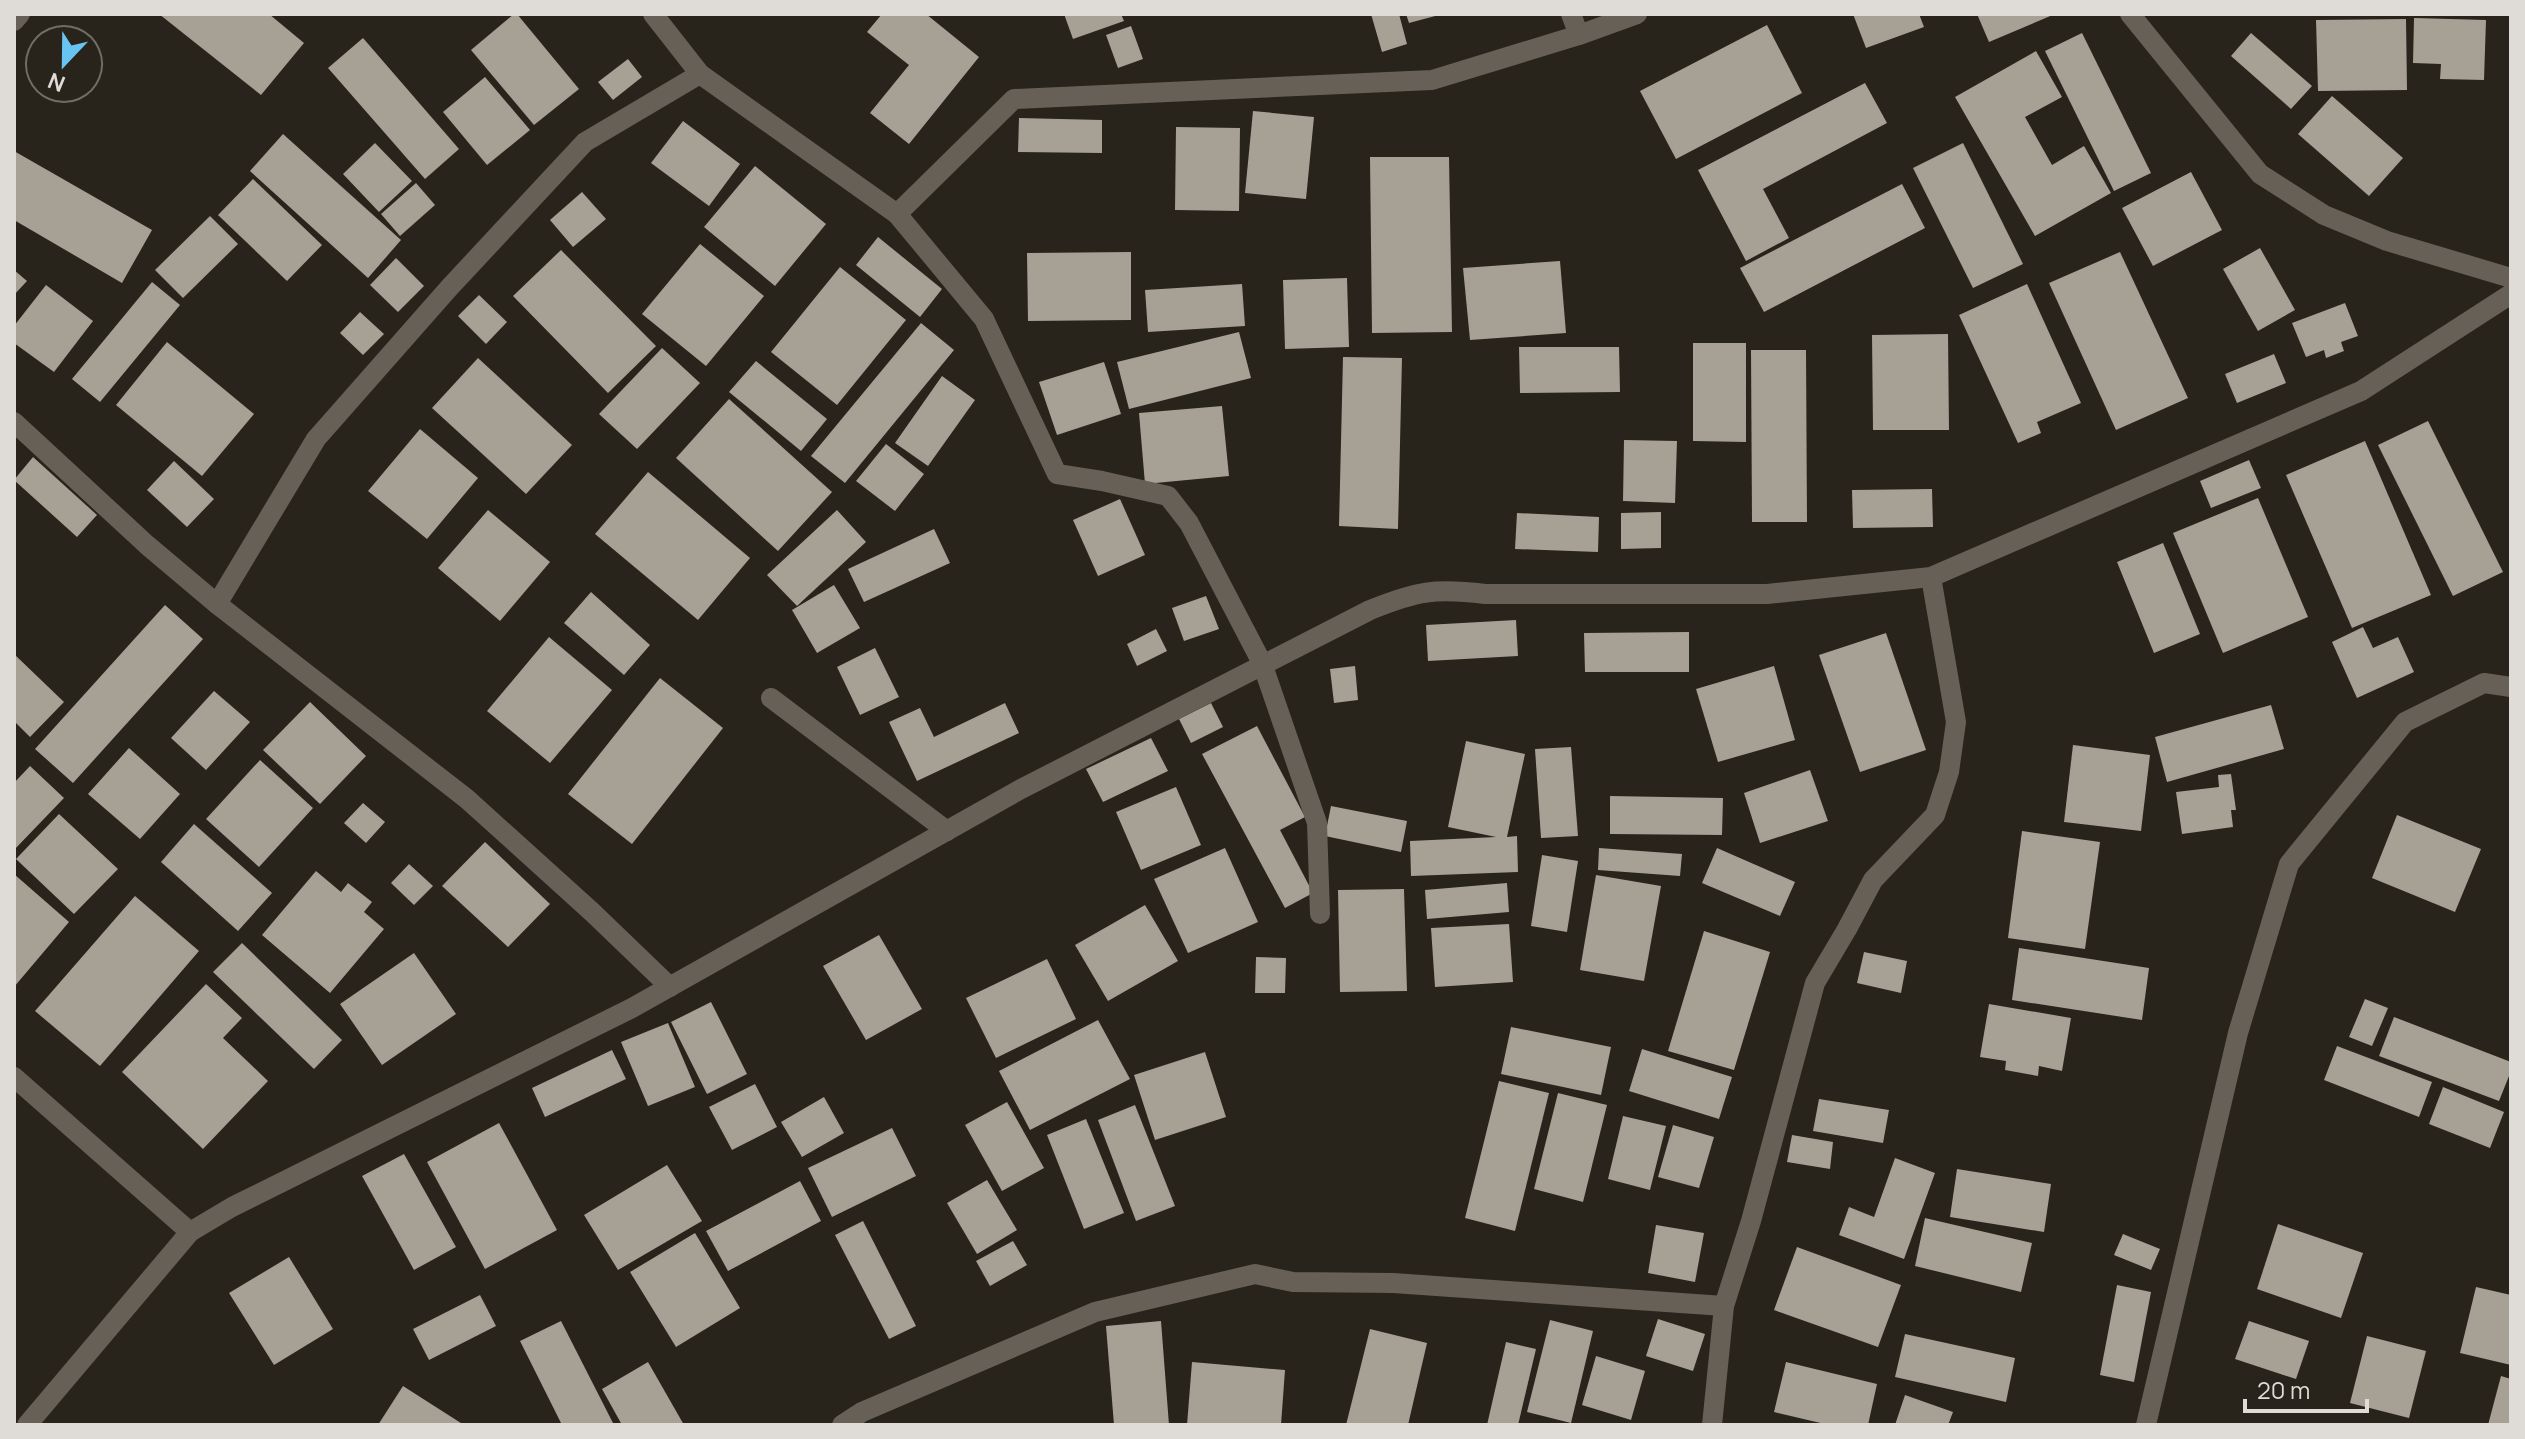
<svg xmlns="http://www.w3.org/2000/svg" width="2525" height="1439" viewBox="0 0 2525 1439" font-family="Manrope,sans-serif">
<rect width="100%" height="100%" fill="#28231b"/>
<g fill="#a6a095">
<path d="M 159,14 L 269,14 L 304,43 L 261,95 Z"/>
<path d="M 514,14 L 517,14 L 579,89 L 534,125 L 471,50 Z"/>
<path d="M 882,14 L 926,14 L 979,57 L 909,144 L 870,113 L 909,65 L 867,32 Z"/>
<path d="M 1064,14 L 1121,14 L 1124,21 L 1073,39 Z"/>
<path d="M 1371,14 L 1399,14 L 1407,44 L 1382,52 Z"/>
<path d="M 1406,14 L 1438,14 L 1439,15 L 1409,23 Z"/>
<path d="M 1853,14 L 1919,14 L 1924,27 L 1866,48 Z"/>
<path d="M 1977,14 L 2055,14 L 1989,42 Z"/>
<path d="M 2414,18 L 2486,20 L 2484,80 L 2440,79 L 2441,64 L 2413,63 Z"/>
<path d="M 2406,19 L 2407,90 L 2318,91 L 2316,20 Z"/>
<path d="M 1767,25 L 1802,93 L 1676,159 L 1640,91 Z"/>
<path d="M 1131,26 L 1143,59 L 1118,68 L 1106,35 Z"/>
<path d="M 2082,33 L 2151,173 L 2114,191 L 2045,51 Z"/>
<path d="M 2251,33 L 2312,86 L 2291,109 L 2231,56 Z"/>
<path d="M 363,38 L 459,149 L 425,179 L 328,68 Z"/>
<path d="M 2036,51 L 2062,97 L 2025,117 L 2052,165 L 2084,146 L 2111,193 L 2035,236 L 1955,97 Z"/>
<path d="M 628,59 L 642,77 L 613,100 L 598,82 Z"/>
<path d="M 485,77 L 530,130 L 487,165 L 443,112 Z"/>
<path d="M 1865,83 L 1887,123 L 1763,189 L 1789,238 L 1746,261 L 1698,170 Z"/>
<path d="M 2332,96 L 2403,158 L 2369,196 L 2298,134 Z"/>
<path d="M 1253,111 L 1314,117 L 1306,199 L 1245,193 Z"/>
<path d="M 1019,118 L 1102,120 L 1102,153 L 1018,152 Z"/>
<path d="M 683,121 L 740,164 L 709,206 L 651,163 Z"/>
<path d="M 1176,127 L 1240,128 L 1239,211 L 1175,210 Z"/>
<path d="M 283,134 L 401,240 L 368,278 L 250,171 Z"/>
<path d="M 375,143 L 412,181 L 379,212 L 343,174 Z"/>
<path d="M 1963,143 L 2023,264 L 1973,288 L 1913,168 Z"/>
<path d="M 14,151 L 152,230 L 122,283 L 14,220 Z"/>
<path d="M 1370,157 L 1449,157 L 1452,332 L 1372,333 Z"/>
<path d="M 755,166 L 826,224 L 775,286 L 704,227 Z"/>
<path d="M 2191,172 L 2222,230 L 2153,266 L 2122,208 Z"/>
<path d="M 253,179 L 322,245 L 287,281 L 218,215 Z"/>
<path d="M 416,183 L 435,205 L 400,236 L 381,214 Z"/>
<path d="M 1902,184 L 1925,228 L 1764,312 L 1740,268 Z"/>
<path d="M 582,192 L 606,219 L 573,247 L 550,220 Z"/>
<path d="M 210,216 L 238,244 L 183,298 L 155,270 Z"/>
<path d="M 878,237 L 942,289 L 920,317 L 856,265 Z"/>
<path d="M 700,244 L 764,296 L 706,366 L 642,314 Z"/>
<path d="M 2260,248 L 2295,310 L 2258,331 L 2223,269 Z"/>
<path d="M 561,250 L 656,346 L 608,393 L 513,296 Z"/>
<path d="M 1131,252 L 1131,320 L 1028,321 L 1027,253 Z"/>
<path d="M 2120,252 L 2188,398 L 2116,430 L 2049,283 Z"/>
<path d="M 396,258 L 424,286 L 398,312 L 370,285 Z"/>
<path d="M 1560,261 L 1566,333 L 1470,340 L 1463,268 Z"/>
<path d="M 840,267 L 906,320 L 837,405 L 771,352 Z"/>
<path d="M 14,270 L 27,281 L 14,295 Z"/>
<path d="M 1347,278 L 1349,347 L 1285,349 L 1283,280 Z"/>
<path d="M 152,282 L 180,305 L 100,402 L 72,379 Z"/>
<path d="M 1242,284 L 1245,326 L 1148,332 L 1145,290 Z"/>
<path d="M 2027,284 L 2081,403 L 2037,422 L 2041,433 L 2018,443 L 1959,315 Z"/>
<path d="M 46,285 L 93,321 L 54,372 L 14,343 L 14,326 Z"/>
<path d="M 479,295 L 507,322 L 486,344 L 458,316 Z"/>
<path d="M 2345,303 L 2358,336 L 2341,342 L 2344,351 L 2326,358 L 2324,350 L 2306,357 L 2292,323 Z"/>
<path d="M 360,312 L 384,334 L 363,355 L 340,333 Z"/>
<path d="M 921,323 L 954,350 L 845,483 L 811,456 Z"/>
<path d="M 1239,332 L 1251,378 L 1129,409 L 1117,362 Z"/>
<path d="M 1948,334 L 1949,430 L 1873,430 L 1872,335 Z"/>
<path d="M 167,342 L 254,414 L 202,476 L 116,405 Z"/>
<path d="M 1693,343 L 1746,343 L 1746,442 L 1693,441 Z"/>
<path d="M 1519,347 L 1619,347 L 1620,392 L 1520,393 Z"/>
<path d="M 662,348 L 700,383 L 637,449 L 599,414 Z"/>
<path d="M 1751,350 L 1806,350 L 1807,522 L 1752,522 Z"/>
<path d="M 2274,354 L 2286,383 L 2237,403 L 2225,374 Z"/>
<path d="M 1343,357 L 1402,358 L 1398,529 L 1339,526 Z"/>
<path d="M 478,358 L 572,445 L 526,494 L 432,408 Z"/>
<path d="M 756,361 L 827,419 L 801,451 L 729,392 Z"/>
<path d="M 1104,362 L 1121,414 L 1057,435 L 1039,382 Z"/>
<path d="M 942,376 L 975,400 L 928,466 L 895,443 Z"/>
<path d="M 729,399 L 832,492 L 778,551 L 676,458 Z"/>
<path d="M 1222,406 L 1229,476 L 1145,484 L 1139,413 Z"/>
<path d="M 2428,421 L 2503,572 L 2453,596 L 2378,445 Z"/>
<path d="M 420,429 L 478,478 L 427,539 L 368,491 Z"/>
<path d="M 1624,440 L 1677,441 L 1675,503 L 1623,501 Z"/>
<path d="M 2365,441 L 2431,595 L 2352,628 L 2286,475 Z"/>
<path d="M 886,444 L 924,474 L 895,511 L 856,481 Z"/>
<path d="M 33,457 L 97,515 L 77,537 L 14,480 Z"/>
<path d="M 2249,460 L 2261,488 L 2211,508 L 2200,481 Z"/>
<path d="M 174,461 L 214,499 L 187,527 L 147,490 Z"/>
<path d="M 648,472 L 750,558 L 698,620 L 595,534 Z"/>
<path d="M 1932,489 L 1933,527 L 1853,528 L 1852,490 Z"/>
<path d="M 2258,498 L 2308,617 L 2223,653 L 2173,533 Z"/>
<path d="M 1120,499 L 1145,555 L 1098,576 L 1073,520 Z"/>
<path d="M 488,510 L 550,562 L 500,621 L 438,568 Z"/>
<path d="M 837,510 L 866,542 L 797,606 L 767,575 Z"/>
<path d="M 1661,512 L 1661,548 L 1621,549 L 1621,513 Z"/>
<path d="M 1517,513 L 1599,517 L 1598,552 L 1515,549 Z"/>
<path d="M 934,529 L 950,563 L 864,602 L 848,569 Z"/>
<path d="M 2163,543 L 2200,634 L 2154,653 L 2117,562 Z"/>
<path d="M 834,585 L 860,628 L 817,653 L 792,610 Z"/>
<path d="M 591,592 L 650,645 L 624,675 L 564,623 Z"/>
<path d="M 1206,596 L 1219,629 L 1184,641 L 1172,608 Z"/>
<path d="M 165,605 L 203,639 L 73,783 L 35,749 Z"/>
<path d="M 1516,620 L 1518,656 L 1428,661 L 1426,625 Z"/>
<path d="M 2363,627 L 2373,648 L 2398,637 L 2414,672 L 2357,698 L 2332,642 Z"/>
<path d="M 1156,629 L 1167,651 L 1137,666 L 1127,644 Z"/>
<path d="M 1689,632 L 1689,672 L 1585,672 L 1584,633 Z"/>
<path d="M 1886,633 L 1926,750 L 1860,772 L 1819,655 Z"/>
<path d="M 549,637 L 612,690 L 550,763 L 487,711 Z"/>
<path d="M 875,648 L 899,697 L 860,715 L 837,667 Z"/>
<path d="M 14,654 L 64,702 L 30,737 L 14,721 Z"/>
<path d="M 1355,666 L 1358,700 L 1334,703 L 1330,669 Z"/>
<path d="M 1774,666 L 1795,740 L 1718,762 L 1696,689 Z"/>
<path d="M 660,678 L 723,728 L 632,844 L 568,794 Z"/>
<path d="M 214,691 L 250,722 L 206,770 L 171,738 Z"/>
<path d="M 310,702 L 366,756 L 320,804 L 263,750 Z"/>
<path d="M 1005,703 L 1019,733 L 917,781 L 889,722 L 920,708 L 934,737 Z"/>
<path d="M 1211,703 L 1223,727 L 1191,743 L 1179,719 Z"/>
<path d="M 2271,705 L 2284,749 L 2167,782 L 2155,737 Z"/>
<path d="M 1257,726 L 1305,817 L 1280,830 L 1313,893 L 1285,908 L 1202,754 Z"/>
<path d="M 1151,738 L 1168,771 L 1103,802 L 1086,769 Z"/>
<path d="M 1466,741 L 1525,754 L 1507,837 L 1517,836 L 1518,872 L 1411,876 L 1410,841 L 1496,837 L 1448,827 Z"/>
<path d="M 2073,745 L 2150,755 L 2141,831 L 2064,822 Z"/>
<path d="M 1571,747 L 1578,836 L 1541,838 L 1535,749 Z"/>
<path d="M 129,748 L 180,794 L 140,839 L 88,794 Z"/>
<path d="M 260,760 L 313,808 L 259,867 L 206,819 Z"/>
<path d="M 30,766 L 64,798 L 14,850 L 14,783 Z"/>
<path d="M 1810,770 L 1828,821 L 1760,843 L 1744,793 Z"/>
<path d="M 2231,774 L 2236,810 L 2231,810 L 2233,827 L 2182,834 L 2176,792 L 2219,787 L 2218,775 Z"/>
<path d="M 1176,787 L 1201,845 L 1141,870 L 1116,812 Z"/>
<path d="M 1610,796 L 1723,798 L 1722,835 L 1610,834 Z"/>
<path d="M 363,803 L 385,822 L 366,843 L 344,823 Z"/>
<path d="M 1331,806 L 1407,821 L 1401,852 L 1325,836 Z"/>
<path d="M 59,814 L 118,869 L 74,914 L 16,859 Z"/>
<path d="M 2397,815 L 2481,849 L 2455,912 L 2372,878 Z"/>
<path d="M 194,824 L 272,893 L 238,931 L 161,862 Z"/>
<path d="M 2022,831 L 2100,842 L 2085,949 L 2008,938 Z"/>
<path d="M 485,842 L 550,904 L 508,947 L 442,886 Z"/>
<path d="M 1225,848 L 1258,922 L 1188,953 L 1154,879 Z"/>
<path d="M 1599,848 L 1682,854 L 1680,876 L 1598,870 Z"/>
<path d="M 1717,848 L 1795,882 L 1780,916 L 1702,883 Z"/>
<path d="M 1542,855 L 1578,861 L 1567,932 L 1531,926 Z"/>
<path d="M 409,864 L 433,886 L 414,905 L 391,883 Z"/>
<path d="M 316,871 L 341,892 L 348,883 L 372,902 L 364,912 L 384,929 L 330,993 L 262,935 Z"/>
<path d="M 14,874 L 69,922 L 14,987 Z"/>
<path d="M 1596,875 L 1661,886 L 1644,981 L 1580,970 Z"/>
<path d="M 1507,883 L 1509,912 L 1427,919 L 1425,890 Z"/>
<path d="M 1404,889 L 1407,991 L 1340,992 L 1338,890 Z"/>
<path d="M 135,896 L 199,951 L 100,1066 L 35,1011 Z"/>
<path d="M 1145,905 L 1178,961 L 1108,1001 L 1075,945 Z"/>
<path d="M 1509,924 L 1513,982 L 1435,987 L 1431,928 Z"/>
<path d="M 1704,931 L 1770,952 L 1734,1070 L 1668,1051 Z"/>
<path d="M 879,935 L 922,1009 L 866,1040 L 823,966 Z"/>
<path d="M 242,943 L 342,1040 L 314,1069 L 213,972 Z"/>
<path d="M 2019,948 L 2149,968 L 2142,1020 L 2012,1000 Z"/>
<path d="M 1864,952 L 1907,961 L 1901,993 L 1857,983 Z"/>
<path d="M 414,953 L 456,1014 L 382,1065 L 340,1004 Z"/>
<path d="M 1256,957 L 1286,958 L 1285,993 L 1255,993 Z"/>
<path d="M 1047,959 L 1076,1019 L 996,1058 L 966,998 Z"/>
<path d="M 206,984 L 242,1018 L 223,1038 L 268,1081 L 203,1149 L 122,1072 Z"/>
<path d="M 2365,999 L 2388,1008 L 2372,1046 L 2349,1037 Z"/>
<path d="M 711,1002 L 747,1074 L 707,1094 L 671,1022 Z"/>
<path d="M 1989,1004 L 2071,1018 L 2062,1071 L 2039,1066 L 2038,1076 L 2005,1070 L 2006,1061 L 1980,1057 Z"/>
<path d="M 2394,1017 L 2511,1062 L 2511,1071 L 2499,1101 L 2379,1056 Z"/>
<path d="M 1098,1020 L 1130,1079 L 1030,1130 L 999,1071 Z"/>
<path d="M 668,1023 L 695,1087 L 648,1106 L 621,1042 Z"/>
<path d="M 1511,1027 L 1611,1047 L 1601,1095 L 1501,1074 Z"/>
<path d="M 2337,1046 L 2432,1082 L 2419,1117 L 2324,1080 Z"/>
<path d="M 1642,1049 L 1732,1077 L 1719,1119 L 1629,1091 Z"/>
<path d="M 612,1050 L 626,1079 L 545,1117 L 532,1088 Z"/>
<path d="M 1205,1052 L 1226,1117 L 1155,1140 L 1134,1075 Z"/>
<path d="M 1499,1081 L 1549,1093 L 1515,1231 L 1465,1218 Z"/>
<path d="M 755,1084 L 777,1127 L 732,1150 L 709,1107 Z"/>
<path d="M 2443,1087 L 2504,1112 L 2490,1148 L 2429,1124 Z"/>
<path d="M 1558,1093 L 1607,1105 L 1583,1202 L 1534,1189 Z"/>
<path d="M 824,1097 L 844,1133 L 802,1157 L 781,1122 Z"/>
<path d="M 1819,1099 L 1889,1110 L 1883,1143 L 1813,1131 Z"/>
<path d="M 1007,1102 L 1044,1168 L 1002,1191 L 965,1125 Z"/>
<path d="M 1135,1105 L 1175,1206 L 1136,1221 L 1098,1120 Z"/>
<path d="M 1623,1116 L 1666,1126 L 1650,1190 L 1608,1179 Z"/>
<path d="M 1086,1119 L 1124,1213 L 1084,1229 L 1047,1135 Z"/>
<path d="M 499,1123 L 557,1230 L 485,1269 L 427,1162 Z"/>
<path d="M 1673,1125 L 1714,1137 L 1699,1188 L 1658,1177 Z"/>
<path d="M 892,1128 L 916,1176 L 832,1217 L 808,1168 Z"/>
<path d="M 1792,1135 L 1833,1142 L 1830,1169 L 1787,1162 Z"/>
<path d="M 404,1154 L 456,1247 L 414,1270 L 362,1176 Z"/>
<path d="M 1895,1158 L 1935,1173 L 1904,1259 L 1839,1235 L 1849,1207 L 1874,1217 Z"/>
<path d="M 667,1165 L 702,1221 L 618,1270 L 584,1215 Z"/>
<path d="M 1957,1169 L 2051,1184 L 2044,1232 L 1950,1217 Z"/>
<path d="M 987,1180 L 1017,1230 L 977,1254 L 947,1203 Z"/>
<path d="M 800,1181 L 821,1221 L 728,1271 L 706,1231 Z"/>
<path d="M 1925,1218 L 2032,1243 L 2021,1292 L 1915,1266 Z"/>
<path d="M 863,1221 L 916,1326 L 889,1339 L 835,1235 Z"/>
<path d="M 2278,1224 L 2363,1253 L 2341,1318 L 2257,1289 Z"/>
<path d="M 1656,1225 L 1704,1233 L 1695,1282 L 1648,1273 Z"/>
<path d="M 695,1233 L 740,1308 L 676,1347 L 630,1272 Z"/>
<path d="M 2123,1234 L 2160,1249 L 2151,1270 L 2114,1255 Z"/>
<path d="M 1013,1241 L 1027,1265 L 990,1286 L 976,1261 Z"/>
<path d="M 1797,1247 L 1901,1285 L 1878,1347 L 1774,1310 Z"/>
<path d="M 289,1257 L 333,1329 L 274,1365 L 229,1293 Z"/>
<path d="M 2117,1285 L 2151,1292 L 2134,1382 L 2100,1375 Z"/>
<path d="M 2476,1287 L 2511,1295 L 2511,1365 L 2460,1353 Z"/>
<path d="M 480,1295 L 496,1326 L 429,1360 L 413,1329 Z"/>
<path d="M 1658,1319 L 1705,1334 L 1693,1371 L 1646,1356 Z"/>
<path d="M 1550,1320 L 1593,1331 L 1571,1423 L 1527,1412 Z"/>
<path d="M 561,1321 L 614,1425 L 562,1425 L 520,1341 Z"/>
<path d="M 1161,1321 L 1169,1425 L 1114,1425 L 1106,1326 Z"/>
<path d="M 2249,1321 L 2309,1341 L 2296,1379 L 2235,1359 Z"/>
<path d="M 1370,1329 L 1427,1343 L 1408,1425 L 1346,1425 Z"/>
<path d="M 1905,1334 L 2015,1358 L 2006,1402 L 1895,1377 Z"/>
<path d="M 2367,1336 L 2426,1351 L 2409,1418 L 2350,1403 Z"/>
<path d="M 1506,1342 L 1536,1349 L 1518,1425 L 1487,1425 Z"/>
<path d="M 1596,1356 L 1645,1371 L 1631,1420 L 1582,1405 Z"/>
<path d="M 648,1362 L 684,1425 L 622,1425 L 602,1389 Z"/>
<path d="M 1192,1362 L 1285,1370 L 1281,1425 L 1187,1425 Z"/>
<path d="M 1786,1362 L 1877,1384 L 1868,1425 L 1829,1425 L 1774,1412 Z"/>
<path d="M 2501,1376 L 2511,1379 L 2511,1425 L 2488,1425 Z"/>
<path d="M 403,1386 L 464,1425 L 378,1425 Z"/>
<path d="M 1905,1395 L 1953,1412 L 1948,1425 L 1895,1425 Z"/>
</g>
<g fill="none" stroke-linecap="round" stroke-linejoin="round">
<g stroke="#666057" stroke-width="20">
<path d="M 653,14 L 700,74 L 897,214 L 984,319 L 1057,474 L 1102,481 L 1168,496 L 1189,523 L 1262,663 L 1317,823 L 1320,914"/>
<path d="M 1571,14 L 1579,35"/>
<path d="M 2130,14 L 2260,174 L 2324,215 L 2387,241 L 2511,278"/>
<path d="M 14,21 L 20,14"/>
<path d="M 897,214 L 1014,99 L 1432,80 L 1579,35 L 1637,14"/>
<path d="M 14,422 L 147,545 L 217,604 L 467,799 L 592,912 L 670,987"/>
<path d="M 217,604 L 316,439 L 449,288 L 585,142 L 700,74"/>
<path d="M 771,698 L 947,831"/>
<path d="M 14,1077 L 190,1232"/>
<path d="M 27,1425 L 190,1232 L 232,1207 L 632,1008 L 1021,789 L 1370,610 C 1417,591 1435,588 1485,594 L 1767,594 L 1931,577 L 2361,391 L 2511,294"/>
<path d="M 842,1425 L 862,1412 L 1095,1312 L 1255,1274 L 1293,1282 L 1393,1283 L 1724,1306"/>
<path d="M 1712,1425 L 1724,1306 L 1751,1221 L 1815,983 L 1847,929 L 1873,880 L 1935,815 L 1949,772 L 1956,722 L 1931,577"/>
<path d="M 2146,1425 L 2238,1033 L 2289,864 L 2405,722 L 2484,683 L 2511,687"/>
</g>
</g>
<rect width="2525" height="1439" fill="none" stroke="#dfdbd6" stroke-width="32"/>
<g transform="translate(64 64) rotate(202)"><circle r="38" fill="#28231b" stroke="#716d66" stroke-width="2"/>
<path d="M0-6L14 30L0 20L-14 30Z" fill="#68c4f0"/>
<text y="-12" font-size="22" font-weight="bold" text-anchor="middle" fill="#dfdbd6">N</text>
</g>
<path d="M2245 1399v12h122v-12" fill="none" stroke="#dfdbd6" stroke-width="4"/>
<text x="2257" y="1399" font-size="24" fill="#dfdbd6" stroke="#28231b" stroke-width="6" paint-order="stroke">20 m</text>
</svg>
